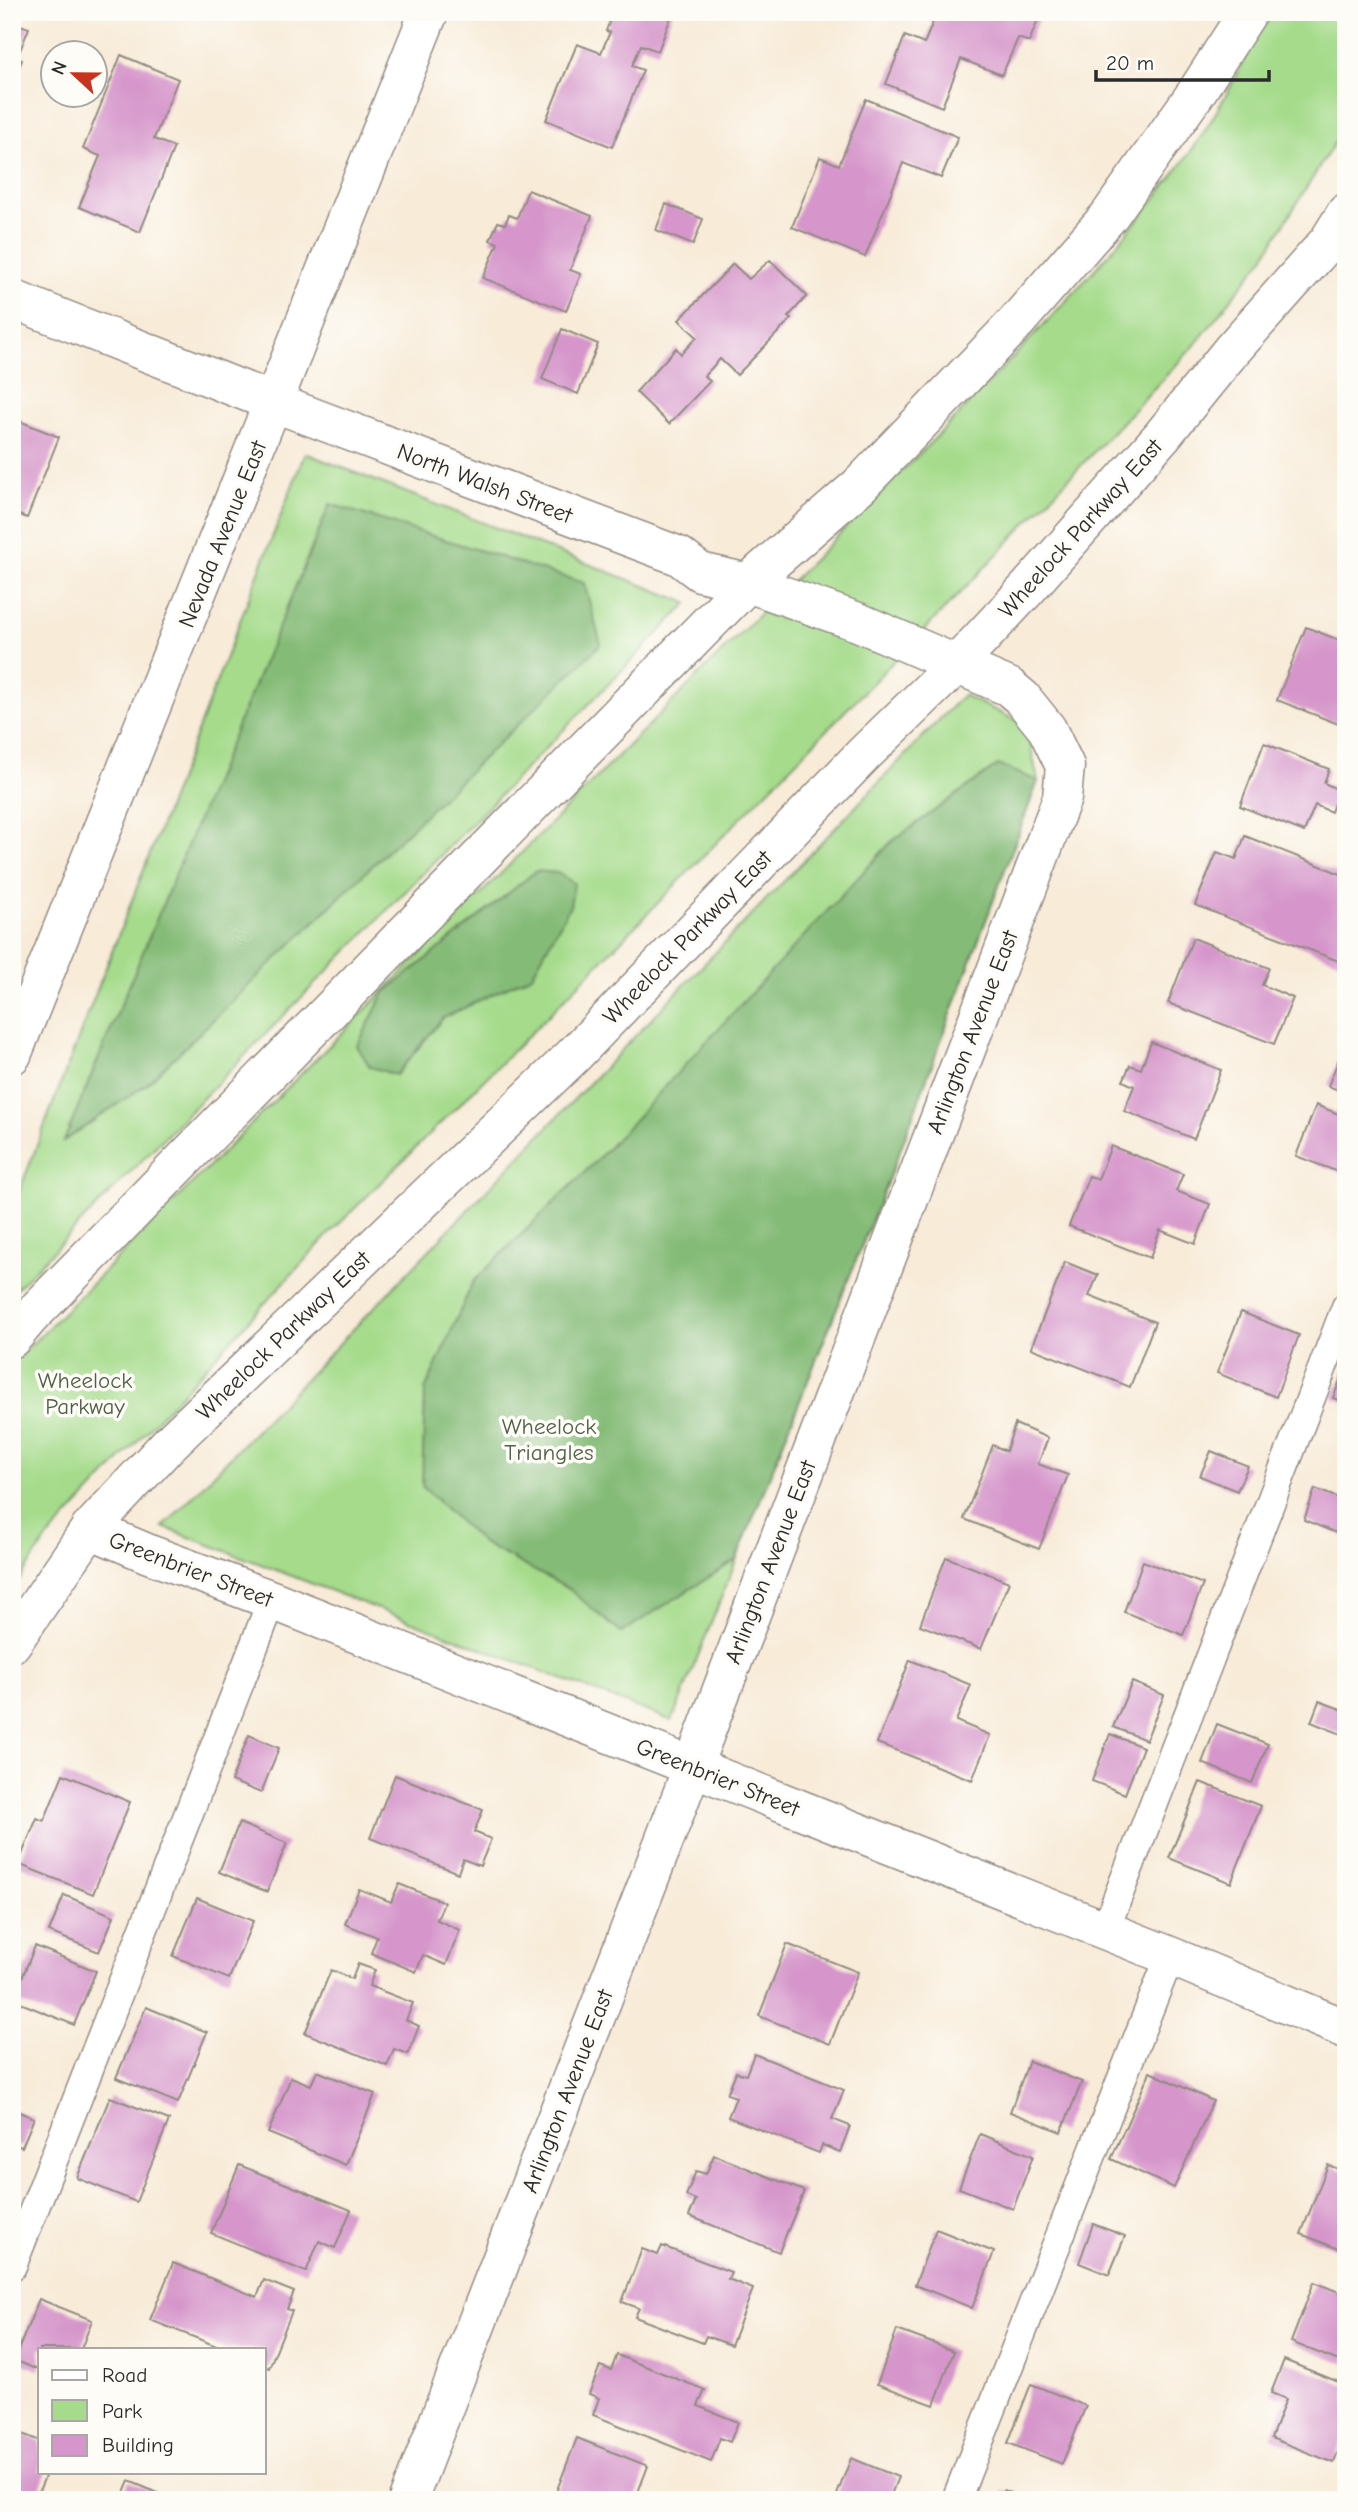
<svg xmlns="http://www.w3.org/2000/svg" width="1358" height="2512" viewBox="0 0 1358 2512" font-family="'Comic Neue',sans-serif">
<rect width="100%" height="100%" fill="#fdfcf7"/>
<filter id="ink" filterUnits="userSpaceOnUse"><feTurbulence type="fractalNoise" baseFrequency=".0143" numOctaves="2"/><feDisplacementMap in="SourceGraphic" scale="14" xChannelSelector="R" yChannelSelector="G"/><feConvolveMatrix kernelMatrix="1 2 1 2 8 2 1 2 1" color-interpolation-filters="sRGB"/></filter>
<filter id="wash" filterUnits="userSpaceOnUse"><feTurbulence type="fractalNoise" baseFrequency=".00686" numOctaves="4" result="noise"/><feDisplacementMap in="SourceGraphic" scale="28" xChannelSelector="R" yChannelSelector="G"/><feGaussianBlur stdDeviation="1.57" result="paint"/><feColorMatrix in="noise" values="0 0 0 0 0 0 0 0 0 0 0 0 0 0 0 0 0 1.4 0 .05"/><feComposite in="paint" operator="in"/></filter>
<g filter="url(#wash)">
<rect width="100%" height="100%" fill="#f8ebd8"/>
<g fill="#a5db8b" stroke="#68835b" stroke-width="2">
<path d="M 1267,12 L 1346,12 L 1346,124 L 1262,260 L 1194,346 L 967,586 L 534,1030 L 328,1235 L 46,1540 L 12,1591 L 12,1364 L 953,420 C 1032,337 1116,253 1184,161 C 1218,116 1243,63 1267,12 Z"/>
<path d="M 305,453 L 688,603 L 12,1293 L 12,1210 Z"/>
<path d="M 963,695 L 1026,725 L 1038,781 L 900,1150 L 672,1721 L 163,1527 Z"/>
</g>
<g fill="#84bb77" stroke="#587351" stroke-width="2">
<path d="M 330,504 L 584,583 L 601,644 L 148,1083 L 64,1141 Z"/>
<path d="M 998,765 L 1038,781 L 900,1150 L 736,1560 L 621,1633 L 569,1589 L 482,1543 L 422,1486 L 425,1390 L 473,1282 L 598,1159 L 891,842 Z"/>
<path d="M 536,871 L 557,873 L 574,883 L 570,906 L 532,975 L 443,1018 L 396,1075 L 370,1067 L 357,1046 L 384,993 Z"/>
</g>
<g id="blocks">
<g fill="#d696cb">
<path d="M 613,12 L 673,12 L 658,51 L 641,45 L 632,66 L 643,70 L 612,147 L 546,120 L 577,44 L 601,53 L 610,32 L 606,31 Z"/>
<path d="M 937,12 L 1041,12 L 1029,42 L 1018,38 L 1002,75 L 961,59 L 942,107 L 886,84 L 905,36 L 924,44 Z"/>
<path d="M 12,22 L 29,28 L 17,58 L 22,60 L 12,85 Z"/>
<path d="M 121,55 L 178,79 L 154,139 L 174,147 L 140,232 L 79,207 L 100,156 L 83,149 Z"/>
<path d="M 866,99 L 958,137 L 941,178 L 903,163 L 865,257 L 792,227 L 820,157 L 839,165 Z"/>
<path d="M 528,190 L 592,216 L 570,270 L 581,274 L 566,311 L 483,278 L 498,243 L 490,240 L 498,222 L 505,224 L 509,215 L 517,218 Z"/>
<path d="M 666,204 L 703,219 L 693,245 L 656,230 Z"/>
<path d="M 770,260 L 807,296 L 788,317 L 791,319 L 737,375 L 720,359 L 704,376 L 710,381 L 669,424 L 636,392 L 676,348 L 681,354 L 697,337 L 679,320 L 733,264 L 749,279 Z"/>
<path d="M 562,329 L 598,344 L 578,394 L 542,379 Z"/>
<path d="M 12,418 L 59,437 L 27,518 L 12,512 Z"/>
<path d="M 1306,627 L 1346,643 L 1346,727 L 1277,700 Z"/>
<path d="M 1264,743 L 1329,769 L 1324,783 L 1339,790 L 1331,812 L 1315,805 L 1304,832 L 1240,806 Z"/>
<path d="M 1245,836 L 1346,876 L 1346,964 L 1195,905 L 1217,852 L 1236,859 Z"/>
<path d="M 1193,938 L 1269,968 L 1262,985 L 1293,998 L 1274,1044 L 1168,1003 Z"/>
<path d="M 1346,1041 L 1346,1093 L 1328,1086 Z"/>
<path d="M 1151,1042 L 1221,1070 L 1194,1139 L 1124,1111 L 1134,1086 L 1123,1081 L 1130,1065 L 1141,1069 Z"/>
<path d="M 1316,1105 L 1346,1117 L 1346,1175 L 1296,1156 Z"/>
<path d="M 1111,1146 L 1183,1174 L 1176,1191 L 1210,1204 L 1195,1244 L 1160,1230 L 1150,1258 L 1069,1226 L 1089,1176 L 1098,1179 Z"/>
<path d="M 1065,1262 L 1098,1275 L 1089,1296 L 1155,1322 L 1130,1387 L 1031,1348 Z"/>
<path d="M 1241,1312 L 1299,1335 L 1276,1397 L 1217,1373 Z"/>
<path d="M 1346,1366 L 1346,1403 L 1333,1398 Z"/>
<path d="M 1015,1424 L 1048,1438 L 1038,1464 L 1068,1475 L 1039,1549 L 964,1519 L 993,1445 L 1006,1451 Z"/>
<path d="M 1211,1451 L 1248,1466 L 1237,1491 L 1200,1476 Z"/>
<path d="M 1315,1489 L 1346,1501 L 1346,1537 L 1304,1520 Z"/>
<path d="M 946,1557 L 1009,1582 L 981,1649 L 920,1625 Z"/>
<path d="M 1143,1561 L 1203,1584 L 1183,1635 L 1124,1612 Z"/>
<path d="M 910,1660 L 971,1685 L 956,1721 L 990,1735 L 972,1780 L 877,1743 Z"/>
<path d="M 1132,1682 L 1164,1695 L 1146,1740 L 1113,1727 Z"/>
<path d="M 1319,1701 L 1346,1711 L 1346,1736 L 1311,1722 Z"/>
<path d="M 1217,1724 L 1268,1744 L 1252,1783 L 1202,1763 Z"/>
<path d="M 1110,1734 L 1143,1747 L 1125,1794 L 1092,1781 Z"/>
<path d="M 249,1735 L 279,1748 L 261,1793 L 231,1781 Z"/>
<path d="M 63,1774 L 130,1802 L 93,1894 L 18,1864 L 37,1818 L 44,1821 Z"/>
<path d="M 395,1775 L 483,1810 L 474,1832 L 491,1839 L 480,1866 L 463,1859 L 458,1873 L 370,1838 Z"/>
<path d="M 1200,1782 L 1261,1806 L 1231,1883 L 1169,1858 Z"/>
<path d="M 239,1823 L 287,1843 L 267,1892 L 219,1872 Z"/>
<path d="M 399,1884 L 444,1902 L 437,1920 L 460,1930 L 446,1965 L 423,1955 L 416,1972 L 371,1953 L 377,1937 L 345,1924 L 359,1889 L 391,1902 Z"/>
<path d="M 64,1895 L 114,1916 L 99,1952 L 49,1932 Z"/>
<path d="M 197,1898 L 253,1921 L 229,1979 L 173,1956 Z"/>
<path d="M 787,1944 L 858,1972 L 830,2044 L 759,2016 Z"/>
<path d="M 35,1946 L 96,1971 L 74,2025 L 13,2000 Z"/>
<path d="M 358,1964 L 375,1970 L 369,1986 L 413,2003 L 406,2020 L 419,2026 L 408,2054 L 394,2049 L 387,2066 L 305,2033 L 331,1970 L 352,1979 Z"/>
<path d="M 146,2007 L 207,2032 L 178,2103 L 116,2078 Z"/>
<path d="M 754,2054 L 844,2090 L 832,2119 L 850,2126 L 840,2152 L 822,2145 L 819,2153 L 728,2117 L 736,2097 L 727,2094 L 736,2072 L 746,2075 Z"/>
<path d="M 1029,2061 L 1082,2082 L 1061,2132 L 1010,2112 Z"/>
<path d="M 317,2071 L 375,2094 L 346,2165 L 268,2133 L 291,2077 L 311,2085 Z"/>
<path d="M 1150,2072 L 1213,2101 L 1174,2188 L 1111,2159 Z"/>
<path d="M 110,2097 L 169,2120 L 136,2202 L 77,2178 Z"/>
<path d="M 12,2109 L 34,2118 L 22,2147 L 12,2144 Z"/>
<path d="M 980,2134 L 1033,2156 L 1013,2209 L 959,2188 Z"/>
<path d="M 714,2155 L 804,2191 L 779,2252 L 689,2216 L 696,2200 L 686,2196 L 696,2171 L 706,2174 Z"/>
<path d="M 239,2165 L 351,2210 L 335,2248 L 319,2241 L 306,2272 L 211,2233 Z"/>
<path d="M 1328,2165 L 1346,2172 L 1346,2252 L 1301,2234 Z"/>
<path d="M 1093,2224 L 1125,2236 L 1109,2275 L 1079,2263 Z"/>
<path d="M 936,2229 L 994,2252 L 972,2308 L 915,2285 Z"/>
<path d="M 662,2246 L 731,2272 L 728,2279 L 753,2289 L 731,2345 L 706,2336 L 703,2343 L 635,2317 L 639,2308 L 622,2302 L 642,2249 L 658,2255 Z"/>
<path d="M 173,2263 L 257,2297 L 264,2280 L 294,2292 L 287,2309 L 292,2311 L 269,2368 L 264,2366 L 264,2349 L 224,2349 L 150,2320 Z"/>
<path d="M 1314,2282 L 1346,2295 L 1346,2364 L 1291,2342 Z"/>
<path d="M 39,2299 L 92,2320 L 81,2349 L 40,2349 L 40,2371 L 14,2360 Z"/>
<path d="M 897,2330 L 954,2351 L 934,2405 L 877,2384 Z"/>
<path d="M 617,2355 L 705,2390 L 698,2406 L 738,2422 L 730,2442 L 720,2438 L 711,2462 L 593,2415 L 599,2398 L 589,2394 L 600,2366 L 611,2370 Z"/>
<path d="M 1284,2360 L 1346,2385 L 1346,2443 L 1342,2441 L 1334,2463 L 1271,2438 L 1286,2399 L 1271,2393 Z"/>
<path d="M 1031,2384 L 1086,2406 L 1062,2464 L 1008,2443 Z"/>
<path d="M 12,2430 L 40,2441 L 40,2472 L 47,2472 L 35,2500 L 19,2500 L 12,2497 Z"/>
<path d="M 577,2438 L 648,2466 L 635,2500 L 553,2500 Z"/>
<path d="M 851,2458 L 898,2477 L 889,2500 L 835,2500 Z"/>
<path d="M 129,2481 L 175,2500 L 121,2500 Z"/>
<path d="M 1004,2490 L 1028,2500 L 1000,2500 Z"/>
</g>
</g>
</g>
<g filter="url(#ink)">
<use href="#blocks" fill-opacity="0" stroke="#928b82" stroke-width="2"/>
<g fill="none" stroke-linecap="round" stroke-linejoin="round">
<g stroke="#928b82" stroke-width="31">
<g id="lane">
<path d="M 1105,1930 L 1346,1307"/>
<path d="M 12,2266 L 272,1600"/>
<path d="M 956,2500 L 1170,1956"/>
</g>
</g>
<g stroke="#928b82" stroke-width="41">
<g id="street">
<path d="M 12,299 L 275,403 L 679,556 L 700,572 L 748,583 L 858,622 L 1009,687 L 1022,698 L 1047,729 L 1065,766 L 1062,798 L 673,1818 L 408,2500"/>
<path d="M 12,1055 L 429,12"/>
<path d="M 90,1529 L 149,1554 L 272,1600 L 1170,1956 L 1346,2029"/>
</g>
</g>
<g stroke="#928b82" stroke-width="41">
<g id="secondary">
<path d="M 12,1338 L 29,1318 L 748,583 L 859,486 L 1012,327 L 1109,216 L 1196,93 L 1248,12"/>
<path d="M 12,1643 L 90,1529 L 168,1445 L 573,1056 L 864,754 L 957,664 L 1028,588 L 1162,436 L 1231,351 L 1328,242 L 1346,213"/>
</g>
</g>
<use href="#lane" stroke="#fff" stroke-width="28"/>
<use href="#street" stroke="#fff" stroke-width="38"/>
<use href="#secondary" stroke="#fff" stroke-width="38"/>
</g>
</g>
<g text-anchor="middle" stroke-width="7" stroke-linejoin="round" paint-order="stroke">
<g font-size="23" fill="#2b2b2b" stroke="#fdfcf7">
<text transform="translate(485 483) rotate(21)" y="8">North Walsh Street</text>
<text transform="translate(1080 528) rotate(-48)" y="8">Wheelock Parkway East</text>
<text transform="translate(222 534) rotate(-68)" y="8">Nevada Avenue East</text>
<text transform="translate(687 937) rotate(-46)" y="8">Wheelock Parkway East</text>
<text transform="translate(972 1032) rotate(-69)" y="8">Arlington Avenue East</text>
<text transform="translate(283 1335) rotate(-44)" y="8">Wheelock Parkway East</text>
<text transform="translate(770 1562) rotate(-69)" y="8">Arlington Avenue East</text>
<text transform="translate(191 1569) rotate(21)" y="8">Greenbrier Street</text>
<text transform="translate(718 1777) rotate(22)" y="8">Greenbrier Street</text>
<text transform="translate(567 2091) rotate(-69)" y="8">Arlington Avenue East</text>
</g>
<g font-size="23" fill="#506048" stroke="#fdfcf7">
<text x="85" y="1388">Wheelock<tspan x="85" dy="26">Parkway</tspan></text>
<text x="549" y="1434">Wheelock<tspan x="549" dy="26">Triangles</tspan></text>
</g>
</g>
<rect width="1358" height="2512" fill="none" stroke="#fdfcf7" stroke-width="42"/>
<rect x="38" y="2348" width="228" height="126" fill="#fdfcf7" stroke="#a9a8a5" stroke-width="2"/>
<rect x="52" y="2370" width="35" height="10" fill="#ffffff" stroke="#a9a8a5" stroke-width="2"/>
<text x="102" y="2382" font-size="21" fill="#2b2b2b">Road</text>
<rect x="52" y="2400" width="35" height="21" fill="#a5db8b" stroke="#a9a8a5" stroke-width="2"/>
<text x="102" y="2418" font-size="21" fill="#2b2b2b">Park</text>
<rect x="52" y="2435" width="35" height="21" fill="#d696cb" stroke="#a9a8a5" stroke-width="2"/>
<text x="102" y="2452" font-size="21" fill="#2b2b2b">Building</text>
<g transform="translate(74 74) rotate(292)"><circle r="33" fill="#fdfcf7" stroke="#a9a8a5" stroke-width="2"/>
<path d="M0-5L12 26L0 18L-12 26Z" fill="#c8321e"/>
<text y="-10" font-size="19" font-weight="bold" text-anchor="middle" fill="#2b2b2b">N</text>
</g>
<path d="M1096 70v10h173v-10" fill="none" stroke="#2b2b2b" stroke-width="3.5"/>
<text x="1106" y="70" font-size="21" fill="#2b2b2b" stroke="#fdfcf7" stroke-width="5" paint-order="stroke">20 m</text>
</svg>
